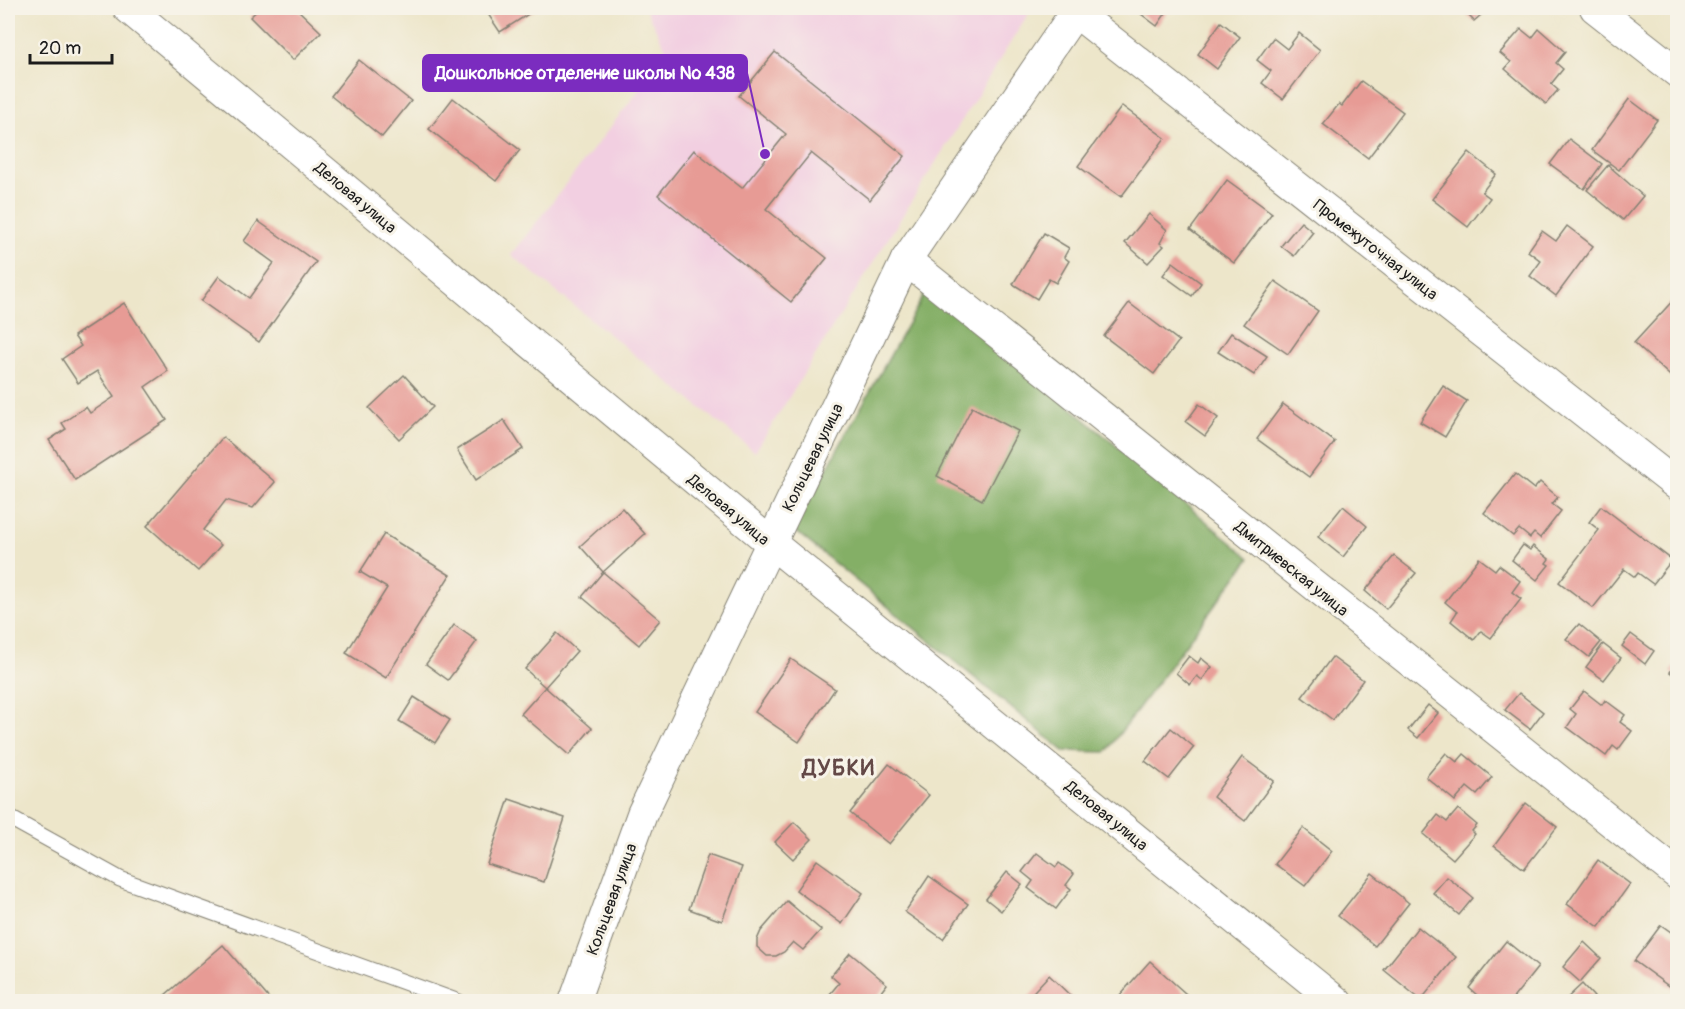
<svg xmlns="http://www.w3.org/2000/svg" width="1685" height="1009" viewBox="0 0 1685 1009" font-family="Pangolin,sans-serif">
<rect width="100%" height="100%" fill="#f7f3e8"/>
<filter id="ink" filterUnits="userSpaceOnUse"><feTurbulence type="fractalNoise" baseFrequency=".0167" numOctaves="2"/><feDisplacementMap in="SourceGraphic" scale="12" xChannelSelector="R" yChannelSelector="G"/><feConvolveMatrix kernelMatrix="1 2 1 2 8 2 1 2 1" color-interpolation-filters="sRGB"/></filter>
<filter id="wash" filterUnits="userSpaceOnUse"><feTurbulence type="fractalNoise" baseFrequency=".008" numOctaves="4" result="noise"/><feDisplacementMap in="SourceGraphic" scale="24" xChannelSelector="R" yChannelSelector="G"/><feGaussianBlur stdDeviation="1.35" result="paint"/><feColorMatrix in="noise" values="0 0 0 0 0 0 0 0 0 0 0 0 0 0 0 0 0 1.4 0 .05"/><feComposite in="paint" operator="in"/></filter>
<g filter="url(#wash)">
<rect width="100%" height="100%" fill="#ede6ca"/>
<path fill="#f2cfe1" d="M 645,8 L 1032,8 L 755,452 L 511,255 L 668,53 Z"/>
<path fill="#84af66" stroke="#506641" stroke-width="1.5" d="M 928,288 L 1250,558 L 1106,752 L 1064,751 L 793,529 Z"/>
<g id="blocks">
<g fill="#e79b95">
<path d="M 260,8 L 296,8 L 321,32 L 293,60 L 250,17 Z"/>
<path d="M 484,8 L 538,8 L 500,32 Z"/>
<path d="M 1133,8 L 1165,8 L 1168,10 L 1157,26 Z"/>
<path d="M 1461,8 L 1489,8 L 1474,21 Z"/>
<path d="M 1221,22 L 1240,37 L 1217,69 L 1198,54 Z"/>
<path d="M 1521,29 L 1532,38 L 1539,29 L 1565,52 L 1556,63 L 1563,69 L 1551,84 L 1558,90 L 1546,104 L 1505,69 L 1511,62 L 1500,53 Z"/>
<path d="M 1299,33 L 1320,50 L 1283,99 L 1262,83 L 1271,71 L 1257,60 L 1273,38 L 1287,49 Z"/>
<path d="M 775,52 L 905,156 L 870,200 L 811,153 L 766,209 L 827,258 L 791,302 L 658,195 L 694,150 L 742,188 L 786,134 L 739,96 Z"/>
<path d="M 359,60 L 411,101 L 382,137 L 331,96 Z"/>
<path d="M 1361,81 L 1403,112 L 1368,158 L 1323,124 L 1339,104 L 1342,106 Z"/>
<path d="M 453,98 L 520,150 L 496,181 L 429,129 Z"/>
<path d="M 1629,99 L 1657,120 L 1619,170 L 1592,150 Z"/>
<path d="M 1122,106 L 1165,138 L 1121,197 L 1078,166 Z"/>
<path d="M 1569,139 L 1602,164 L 1584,189 L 1550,164 Z"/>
<path d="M 1469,152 L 1496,174 L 1482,192 L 1490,198 L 1468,227 L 1432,199 Z"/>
<path d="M 1608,165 L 1643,196 L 1623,220 L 1587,190 Z"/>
<path d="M 1227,180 L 1272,213 L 1234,263 L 1190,230 Z"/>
<path d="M 1149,214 L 1167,230 L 1160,243 L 1164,246 L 1148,263 L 1125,243 Z"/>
<path d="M 258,221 L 316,262 L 259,342 L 201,301 L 219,276 L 249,298 L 274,263 L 244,241 Z"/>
<path d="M 1301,222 L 1313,232 L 1294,256 L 1281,246 Z"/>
<path d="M 1567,226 L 1593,246 L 1556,296 L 1530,276 L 1541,261 L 1528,251 L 1542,231 L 1556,241 Z"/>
<path d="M 1044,233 L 1069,248 L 1064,257 L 1069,261 L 1056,283 L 1049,279 L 1037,299 L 1013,284 Z"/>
<path d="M 1173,262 L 1201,283 L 1192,296 L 1163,275 Z"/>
<path d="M 1275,281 L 1318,311 L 1288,354 L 1244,324 Z"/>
<path d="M 1678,295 L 1678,383 L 1634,343 Z"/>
<path d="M 124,303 L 168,371 L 145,387 L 167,420 L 75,480 L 49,440 L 66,429 L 62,423 L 86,407 L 90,413 L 114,397 L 97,371 L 78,383 L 62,359 L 81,346 L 74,336 Z"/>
<path d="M 1129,303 L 1179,341 L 1154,374 L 1104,336 Z"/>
<path d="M 1231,333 L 1267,356 L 1254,375 L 1218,352 Z"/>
<path d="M 404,375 L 433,407 L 399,439 L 369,408 Z"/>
<path d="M 1443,386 L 1467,401 L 1445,437 L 1420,422 Z"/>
<path d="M 1199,404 L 1218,418 L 1205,436 L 1186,422 Z"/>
<path d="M 1283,404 L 1335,442 L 1309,477 L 1257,439 Z"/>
<path d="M 972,407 L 1018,431 L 982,500 L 937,476 Z"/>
<path d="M 504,420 L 523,449 L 476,480 L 457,450 Z"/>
<path d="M 223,437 L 275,482 L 253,508 L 226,500 L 203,530 L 221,545 L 198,571 L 147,526 Z"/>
<path d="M 1515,474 L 1534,489 L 1540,482 L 1558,497 L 1552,504 L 1561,511 L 1540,538 L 1534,533 L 1530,538 L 1519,529 L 1513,536 L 1484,513 Z"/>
<path d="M 1343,506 L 1367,526 L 1343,557 L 1318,537 Z"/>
<path d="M 1601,506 L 1672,560 L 1653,584 L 1638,573 L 1635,577 L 1624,569 L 1593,608 L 1559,582 L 1599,530 L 1589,522 Z"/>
<path d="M 622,508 L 645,534 L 603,572 L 580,546 Z"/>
<path d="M 384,534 L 450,575 L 386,678 L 346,653 L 387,588 L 360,572 Z"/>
<path d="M 1523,545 L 1530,550 L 1533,546 L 1549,559 L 1546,563 L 1549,565 L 1537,580 L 1512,560 Z"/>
<path d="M 1394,556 L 1416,573 L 1386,609 L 1365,591 Z"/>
<path d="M 1479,558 L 1495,570 L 1499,565 L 1520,581 L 1512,592 L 1521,599 L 1491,638 L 1481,631 L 1474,640 L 1451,621 L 1457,612 L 1445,602 Z"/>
<path d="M 603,572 L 660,620 L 639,645 L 582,597 Z"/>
<path d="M 1579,624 L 1601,642 L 1589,657 L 1566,639 Z"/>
<path d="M 454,625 L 477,641 L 448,680 L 426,664 Z"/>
<path d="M 557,633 L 577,651 L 545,687 L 525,669 Z"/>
<path d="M 1631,634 L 1654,651 L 1645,664 L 1622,646 Z"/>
<path d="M 1603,644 L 1621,658 L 1604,680 L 1586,667 Z"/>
<path d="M 1189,656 L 1198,663 L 1201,658 L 1212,667 L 1202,680 L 1197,676 L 1190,685 L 1176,673 Z"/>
<path d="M 1332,657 L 1363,680 L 1333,720 L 1302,697 Z"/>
<path d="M 791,659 L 835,689 L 799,742 L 755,712 Z"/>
<path d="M 1678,662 L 1678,678 L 1670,672 Z"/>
<path d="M 545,687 L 592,728 L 569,755 L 521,714 Z"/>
<path d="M 1584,691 L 1602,705 L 1605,700 L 1625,715 L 1620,722 L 1632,731 L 1618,750 L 1613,746 L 1606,756 L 1567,727 L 1576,714 L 1570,709 Z"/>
<path d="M 1519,693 L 1543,712 L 1530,729 L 1505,710 Z"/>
<path d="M 414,697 L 450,720 L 435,743 L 399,721 Z"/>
<path d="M 1428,705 L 1438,713 L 1418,738 L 1408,730 Z"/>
<path d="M 1171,728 L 1194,747 L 1169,779 L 1145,761 Z"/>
<path d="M 1446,753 L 1457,762 L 1464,754 L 1492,777 L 1477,795 L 1467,787 L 1455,801 L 1426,777 Z"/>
<path d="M 1242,757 L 1274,781 L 1245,821 L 1213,797 Z"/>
<path d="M 889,764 L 929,795 L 889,844 L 850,813 Z"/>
<path d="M 509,799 L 565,818 L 544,882 L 487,864 Z"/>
<path d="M 1526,803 L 1557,827 L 1524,869 L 1494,846 Z"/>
<path d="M 1458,809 L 1477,825 L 1472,831 L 1475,834 L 1453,859 L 1423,834 L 1438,815 L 1447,822 Z"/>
<path d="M 794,822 L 812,839 L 793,859 L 775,842 Z"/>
<path d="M 1303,828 L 1332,851 L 1305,886 L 1275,864 Z"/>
<path d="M 1037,853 L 1056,867 L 1059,863 L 1074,874 L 1066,885 L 1071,889 L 1056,909 L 1028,888 L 1033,881 L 1022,872 Z"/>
<path d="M 708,855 L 742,867 L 722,921 L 689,909 Z"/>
<path d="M 817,860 L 863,893 L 842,924 L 796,890 Z"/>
<path d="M 1598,860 L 1630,884 L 1599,927 L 1567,904 Z"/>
<path d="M 1007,872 L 1022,884 L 1001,911 L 986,899 Z"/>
<path d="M 1372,873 L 1409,903 L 1375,946 L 1338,916 Z"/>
<path d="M 929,876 L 968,904 L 943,939 L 905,912 Z"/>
<path d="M 1447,877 L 1473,898 L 1459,915 L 1433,893 Z"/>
<path d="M 787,901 L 821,930 L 803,950 L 793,942 L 784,952 L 776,956 L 767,956 L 757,947 L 757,940 L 761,931 Z"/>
<path d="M 1661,925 L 1678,937 L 1678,986 L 1674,990 L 1634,961 Z"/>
<path d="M 1418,927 L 1456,957 L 1421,1000 L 1384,970 Z"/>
<path d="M 1506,941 L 1538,967 L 1510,1002 L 1485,1002 L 1469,988 Z"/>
<path d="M 1584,942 L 1601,958 L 1580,982 L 1563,967 Z"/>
<path d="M 223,945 L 272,1002 L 157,1002 Z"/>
<path d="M 850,953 L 887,984 L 873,1002 L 829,1002 L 829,995 L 839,983 L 831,976 Z"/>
<path d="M 1150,961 L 1176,985 L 1195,1002 L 1128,1002 L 1120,995 Z"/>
<path d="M 1049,975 L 1077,1002 L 1024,1002 Z"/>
<path d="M 1582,984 L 1594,997 L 1589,1002 L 1563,1002 Z"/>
</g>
</g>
</g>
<g filter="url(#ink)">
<use href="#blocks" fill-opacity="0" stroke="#848173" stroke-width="1.5"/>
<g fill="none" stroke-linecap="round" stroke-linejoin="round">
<g stroke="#848173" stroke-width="17">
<path id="service" d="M 8,817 L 120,879 L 459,1002"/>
</g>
<g stroke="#848173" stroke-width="32">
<g id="minor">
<path d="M 128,8 L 771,543 L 1337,1002"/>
<path d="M 1595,8 L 1678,73"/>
<path d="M 1075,12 L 1678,486"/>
<path d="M 906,260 L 1678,875"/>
<path d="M 574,1002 L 642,814 L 906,260 L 1078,8"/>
</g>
</g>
<use href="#service" stroke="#fff" stroke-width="15"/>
<use href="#minor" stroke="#fff" stroke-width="30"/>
</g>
</g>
<g text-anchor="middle" stroke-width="6" stroke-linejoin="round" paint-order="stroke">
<g font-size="16" fill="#1c1c1c" stroke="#f7f3e8">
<text transform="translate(356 197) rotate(40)" y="6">Деловая улица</text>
<text transform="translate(1376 249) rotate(38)" y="6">Промежуточная улица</text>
<text transform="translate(812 457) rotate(-64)" y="6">Кольцевая улица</text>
<text transform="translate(729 509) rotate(40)" y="6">Деловая улица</text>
<text transform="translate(1292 568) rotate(39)" y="6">Дмитриевская улица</text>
<text transform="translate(1107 815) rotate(39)" y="6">Деловая улица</text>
<text transform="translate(611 899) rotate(-70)" y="6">Кольцевая улица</text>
</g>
<g font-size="22" font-weight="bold" letter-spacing="1.5" fill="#634846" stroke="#f7f3e8">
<text x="839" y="775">ДУБКИ</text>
</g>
</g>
<path fill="none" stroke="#7b2cbf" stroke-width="2" d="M765 154L747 73"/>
<circle fill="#7b2cbf" stroke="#f7f3e8" stroke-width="2" cx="765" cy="154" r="6"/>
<rect fill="#7b2cbf" stroke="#7b2cbf" stroke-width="2" x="423" y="55" width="324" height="36" rx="6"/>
<g font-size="18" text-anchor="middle" font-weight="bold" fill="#fff">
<text x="585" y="79">Дошкольное отделение школы № 438</text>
</g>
<rect width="1685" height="1009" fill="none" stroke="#f7f3e8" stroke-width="30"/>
<path d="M30 54v9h82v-9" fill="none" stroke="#1c1c1c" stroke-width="3"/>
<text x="39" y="54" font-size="18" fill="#1c1c1c" stroke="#f7f3e8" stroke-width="4.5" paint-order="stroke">20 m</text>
</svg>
